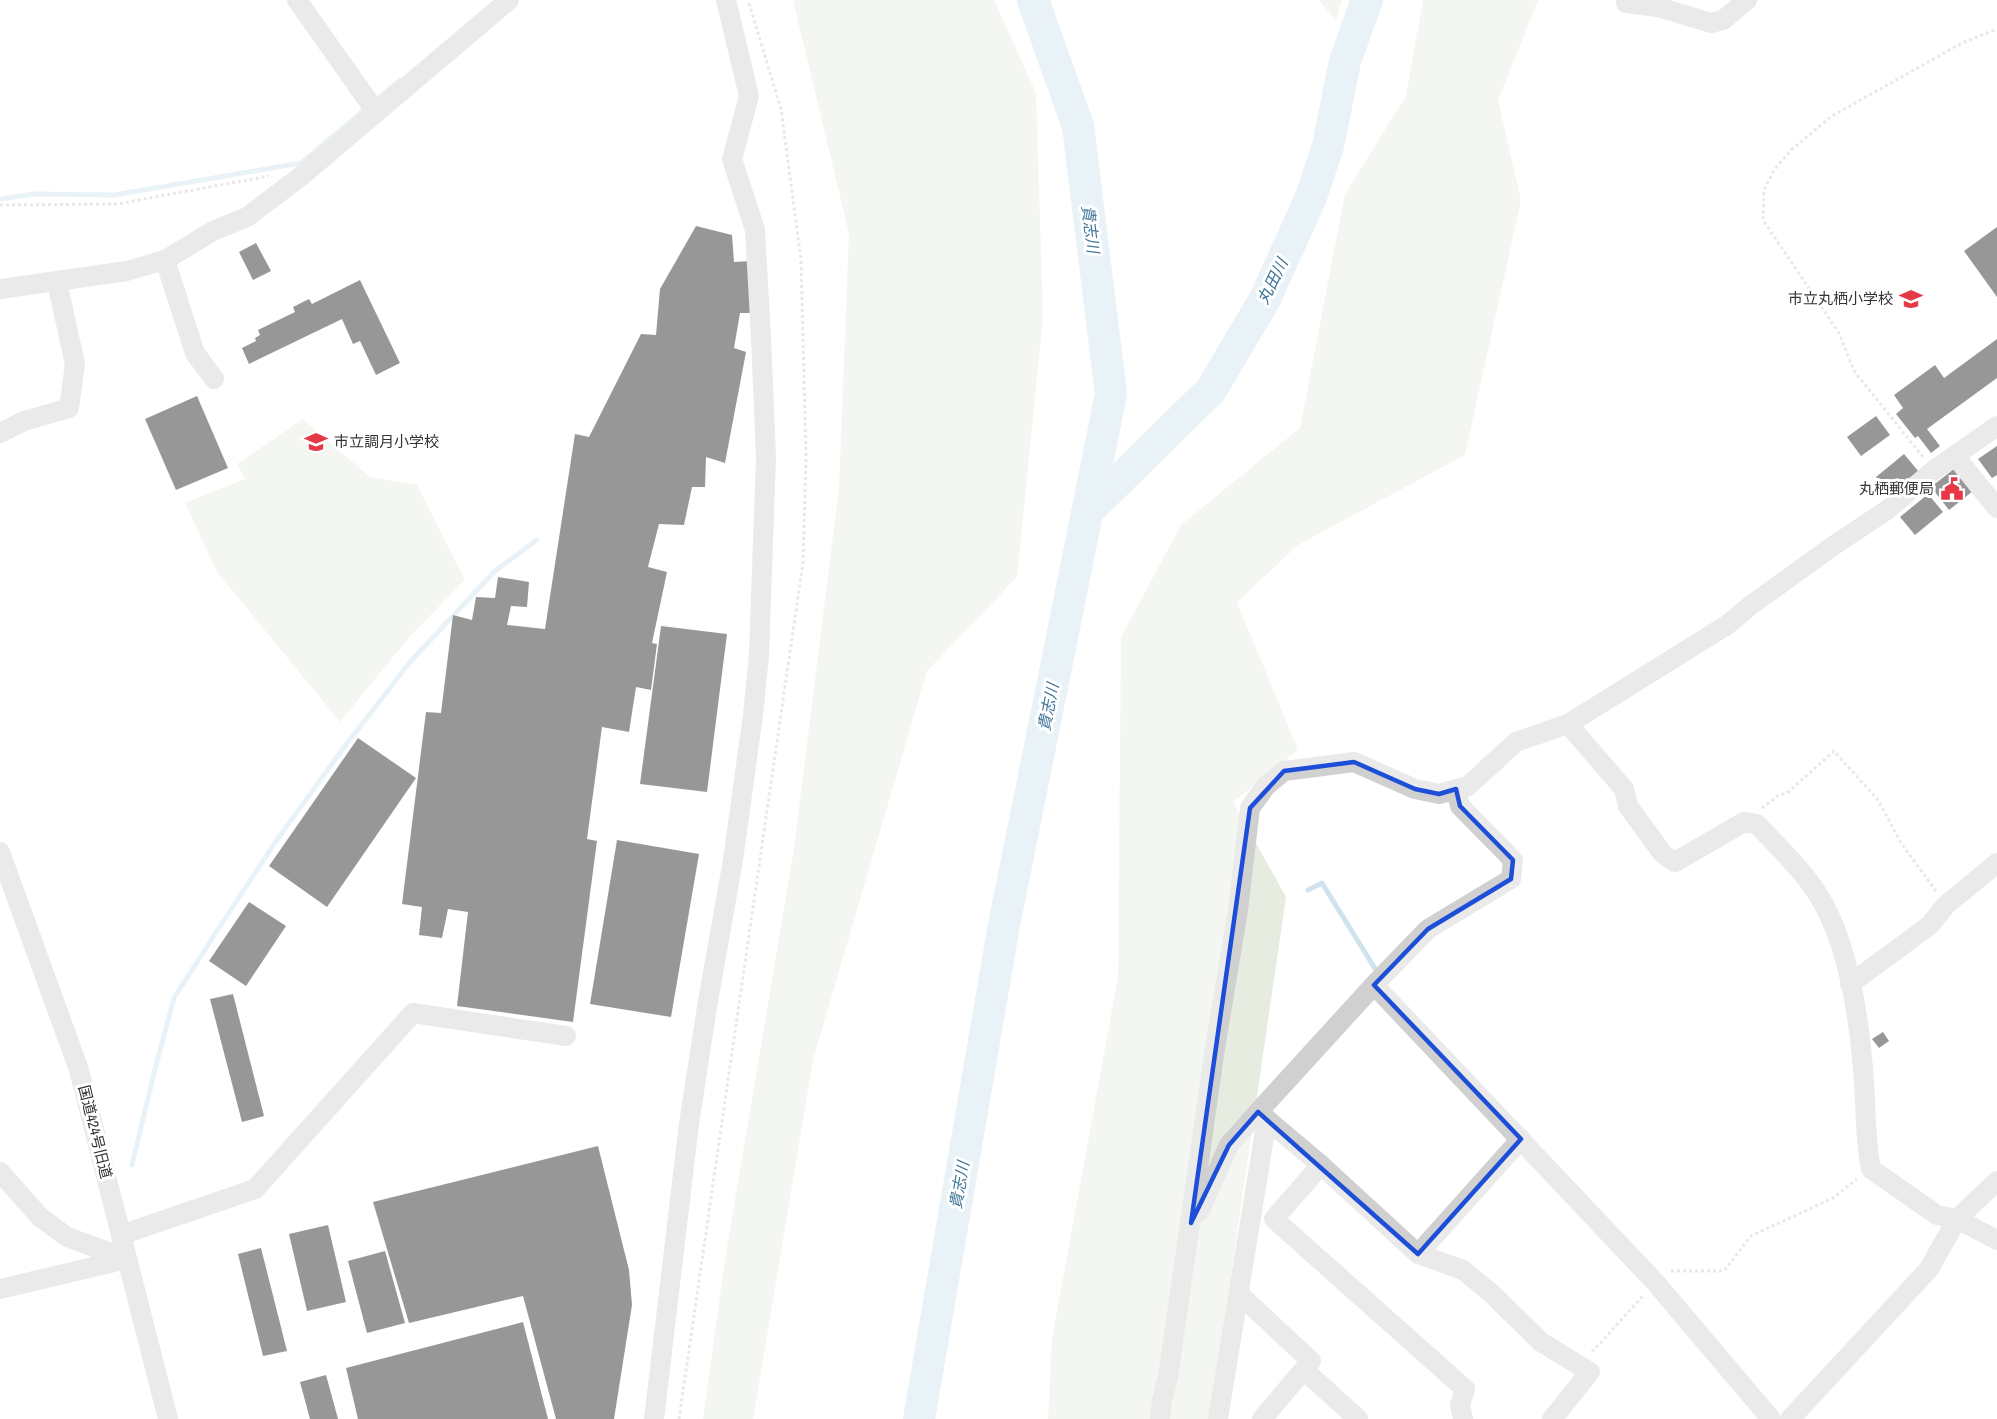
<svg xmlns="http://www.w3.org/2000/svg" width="1997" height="1419" viewBox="0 0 1997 1419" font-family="'Archivo Narrow','Noto Sans JP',sans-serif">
<rect width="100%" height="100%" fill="#fff"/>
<g fill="#e6ecdf">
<path d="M 793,0 L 994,0 L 1036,93 L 1043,316 L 1017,577 L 927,671 L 813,1060 L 753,1419 L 703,1419 L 726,1253 L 794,849 L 839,488 L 849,234 Z"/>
<path d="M 1318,0 L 1342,0 L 1336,20 Z"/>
<path d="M 1423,0 L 1538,0 L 1498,100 L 1521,200 L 1465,455 L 1298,545 L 1237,602 L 1298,750 L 1233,802 L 1286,897 L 1210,1419 L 1048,1419 L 1052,1339 L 1118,977 L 1121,637 L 1181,525 L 1300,428 L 1345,194 L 1406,96 Z"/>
<path d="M 303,419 L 370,477 L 417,485 L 465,580 L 412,634 L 340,722 L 217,572 L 185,503 L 245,479 L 237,464 Z"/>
</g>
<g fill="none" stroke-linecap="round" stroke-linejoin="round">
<g stroke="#cfe2ee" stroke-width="5">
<path d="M 0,199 L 34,194 L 114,195 L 301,163 L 400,80"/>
<path d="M 1308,890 L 1322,883 L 1379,975"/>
<path d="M 132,1165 L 155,1069 L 174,998 L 215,934 L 276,841 L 345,746 L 410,662 L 495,571 L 537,540"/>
</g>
<g stroke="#cfe2ee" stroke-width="32">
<path d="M 1088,511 L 1211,390 L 1265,299 L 1311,197 L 1328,146 L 1345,61 L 1367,0"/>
<path d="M 919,1419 L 1004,925 L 1111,394 L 1078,126 L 1033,0"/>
</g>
</g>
<g fill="#1a1a1a">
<path d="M 696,226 L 732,235 L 734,262 L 750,261 L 751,313 L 740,313 L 734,348 L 746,352 L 725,463 L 706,457 L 705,487 L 692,487 L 684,525 L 659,524 L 648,567 L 667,572 L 652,643 L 657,644 L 651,690 L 636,687 L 629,732 L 602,727 L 587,839 L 597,841 L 573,1022 L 457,1006 L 468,912 L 448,909 L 442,938 L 419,935 L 422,907 L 402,904 L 426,712 L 441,713 L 453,615 L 472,620 L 476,597 L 495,598 L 498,577 L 529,582 L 527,607 L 511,606 L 507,625 L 545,629 L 575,434 L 589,437 L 641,334 L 656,335 L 660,289 Z"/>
<path d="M 1997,227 L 1997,297 L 1964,251 Z"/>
<path d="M 256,243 L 271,271 L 253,280 L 239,252 Z"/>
<path d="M 360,280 L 400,363 L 376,375 L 360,341 L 353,344 L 342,319 L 249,364 L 242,348 L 256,341 L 255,338 L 260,335 L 258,330 L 295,312 L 293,307 L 309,299 L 312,304 Z"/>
<path d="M 1997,339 L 1997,378 L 1927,429 L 1940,446 L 1931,453 L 1918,436 L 1915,438 L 1896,414 L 1903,408 L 1894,395 L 1935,365 L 1944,378 Z"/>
<path d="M 197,396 L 228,468 L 176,490 L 145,419 Z"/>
<path d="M 1876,416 L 1890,435 L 1861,456 L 1847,437 Z"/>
<path d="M 1997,446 L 1997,475 L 1992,478 L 1978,459 Z"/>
<path d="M 1904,454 L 1919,472 L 1891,495 L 1876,477 Z"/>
<path d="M 1955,468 L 1973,491 L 1949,510 L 1931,487 Z"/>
<path d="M 1928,494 L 1943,512 L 1915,535 L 1900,517 Z"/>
<path d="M 661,626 L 727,634 L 707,792 L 640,784 Z"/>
<path d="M 358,738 L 416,778 L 327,907 L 269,866 Z"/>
<path d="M 617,840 L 699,854 L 671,1017 L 590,1004 Z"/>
<path d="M 249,902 L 286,926 L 246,986 L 209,961 Z"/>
<path d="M 233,994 L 264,1116 L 242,1122 L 210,999 Z"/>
<path d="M 1883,1032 L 1889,1041 L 1879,1048 L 1872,1039 Z"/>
<path d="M 598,1146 L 629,1270 L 632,1305 L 614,1419 L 556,1419 L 523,1296 L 409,1323 L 373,1202 Z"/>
<path d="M 328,1225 L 346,1302 L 307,1311 L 289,1234 Z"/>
<path d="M 261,1248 L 287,1351 L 263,1356 L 238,1254 Z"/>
<path d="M 385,1251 L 405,1323 L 367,1333 L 348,1261 Z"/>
<path d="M 523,1322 L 548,1419 L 358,1419 L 346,1368 Z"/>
<path d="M 326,1375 L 338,1419 L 310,1419 L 300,1382 Z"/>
</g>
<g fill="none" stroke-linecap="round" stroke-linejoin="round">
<g stroke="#cdcdcd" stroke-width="3" stroke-dasharray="3 3" stroke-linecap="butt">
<path d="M 0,205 L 117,204 L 269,176"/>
<path d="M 1923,457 L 1854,371 L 1839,333 L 1763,220 L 1764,190 L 1774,170 L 1792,149 L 1832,116 L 1962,43 L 1997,29"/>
<path d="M 1762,808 L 1779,795 L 1787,793 L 1834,751 L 1878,800 L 1901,843 L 1936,891"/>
<path d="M 1671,1271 L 1724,1271 L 1751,1236 L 1833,1198 L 1857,1179"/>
<path d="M 1592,1352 L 1644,1295"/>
<path d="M 679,1419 L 803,562 L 806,456 L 801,260 L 781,109 L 748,0"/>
</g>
<g stroke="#d0d0d0" stroke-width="20">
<path d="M 297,0 L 376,112"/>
<path d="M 1626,3 L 1658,7 L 1711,23 L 1723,20 L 1747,0"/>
<path d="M 165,260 L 195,353 L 214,379"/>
<path d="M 0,289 L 127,271 L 165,260 L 213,231 L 247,217 L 300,177 L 509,0"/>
<path d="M 0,433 L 24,421 L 69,408 L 75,364 L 57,282"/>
<path d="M 1955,456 L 1997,508"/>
<path d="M 1568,724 L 1624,789 L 1628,806 L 1663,854 L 1675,862 L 1744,822 L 1757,824 C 1775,844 1803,870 1817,893 C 1849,942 1860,1024 1864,1082 C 1866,1111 1865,1140 1871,1169 L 1937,1215 L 1957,1219 L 1997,1240"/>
<path d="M 1456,789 L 1460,806 L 1513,860 L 1511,879 L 1428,929 L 1374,985 L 1258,1112 L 1321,1165 L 1418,1254 L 1463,1270 L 1491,1293 L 1541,1342 L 1590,1372 L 1552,1419"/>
<path d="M 0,852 L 79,1070 L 168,1419"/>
<path d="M 1850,984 L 1930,925 L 1946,905 L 1997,863"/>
<path d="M 1374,985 L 1655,1282 L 1771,1419"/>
<path d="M 1321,1165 L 1274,1219 L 1465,1389 L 1460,1405 L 1463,1419"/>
<path d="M 0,1172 L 40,1217 L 67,1237 L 127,1259"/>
<path d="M 1199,1212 L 1229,1145 L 1258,1112"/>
<path d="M 121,1235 L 255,1189 L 413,1013 L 566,1036"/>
<path d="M 1418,1254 L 1521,1139"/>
<path d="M 0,1289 L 127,1259"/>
<path d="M 1239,1294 L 1311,1361 L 1262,1419"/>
<path d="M 1304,1370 L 1358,1419"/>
<path d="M 654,1419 L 689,1124 L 707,1007 L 733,860 L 753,715 L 759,655 L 766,457 L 761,337 L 755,230 L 732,159 L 749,96 L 726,0"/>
<path d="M 1160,1419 L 1162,1400 L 1168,1377 L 1215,1048 L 1238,910 L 1250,808 L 1266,786 L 1284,771 L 1354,762 L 1415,789 L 1439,794 L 1468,786 L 1516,742 L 1568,724 L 1727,625 L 1751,605 L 1833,546 L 1887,510 L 1934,470 L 1997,426"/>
<path d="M 1218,1419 L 1267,1119"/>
<path d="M 1790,1419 L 1929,1269 L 1957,1219 L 1997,1181"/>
</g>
</g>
<path d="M0 0H1997V1419H0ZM 1354,762 L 1415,789 L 1439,794 L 1456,789 L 1460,806 L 1513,860 L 1511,879 L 1428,929 L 1374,985 L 1521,1139 L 1418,1254 L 1258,1112 L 1229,1145 L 1191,1223 L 1250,808 L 1284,771 Z" fill="#fff" fill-opacity=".55" fill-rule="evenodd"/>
<path fill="none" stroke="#1d4ed8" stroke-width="4.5" stroke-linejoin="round" d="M 1354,762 L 1415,789 L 1439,794 L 1456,789 L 1460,806 L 1513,860 L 1511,879 L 1428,929 L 1374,985 L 1521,1139 L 1418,1254 L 1258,1112 L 1229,1145 L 1191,1223 L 1250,808 L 1284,771 Z"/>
<defs>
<g id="school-bare" transform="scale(1.8)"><path d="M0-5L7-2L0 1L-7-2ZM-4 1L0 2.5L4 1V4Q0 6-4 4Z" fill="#e63946" stroke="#fff" stroke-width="2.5" paint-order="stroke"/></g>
<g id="civic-bare" transform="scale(1.8)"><path d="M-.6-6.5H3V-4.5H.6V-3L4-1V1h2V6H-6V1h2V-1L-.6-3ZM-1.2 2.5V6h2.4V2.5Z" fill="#e63946" stroke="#fff" stroke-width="2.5" paint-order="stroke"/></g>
</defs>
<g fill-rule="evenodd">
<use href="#school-bare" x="1911" y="299"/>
<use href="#school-bare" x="316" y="442"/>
<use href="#civic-bare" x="1952" y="489"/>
</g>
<g text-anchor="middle" stroke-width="6" stroke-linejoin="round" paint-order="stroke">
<g font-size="15" fill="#333" stroke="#fff" text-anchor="end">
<text x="1893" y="304">市立丸栖小学校</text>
<text x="334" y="447" text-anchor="start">市立調月小学校</text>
<text x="1934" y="494">丸栖郵便局</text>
</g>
<g font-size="15" fill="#333" stroke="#fff">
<text transform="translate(95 1132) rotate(76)" y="5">国道424号旧道</text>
</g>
<g font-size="16" font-style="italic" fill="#3f7597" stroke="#fff">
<text transform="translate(1091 229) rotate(83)" y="6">貴志川</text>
<text transform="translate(1272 281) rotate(-64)" y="6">丸田川</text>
<text transform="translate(1048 707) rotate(-79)" y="6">貴志川</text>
<text transform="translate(959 1185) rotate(-80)" y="6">貴志川</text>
</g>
</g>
</svg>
